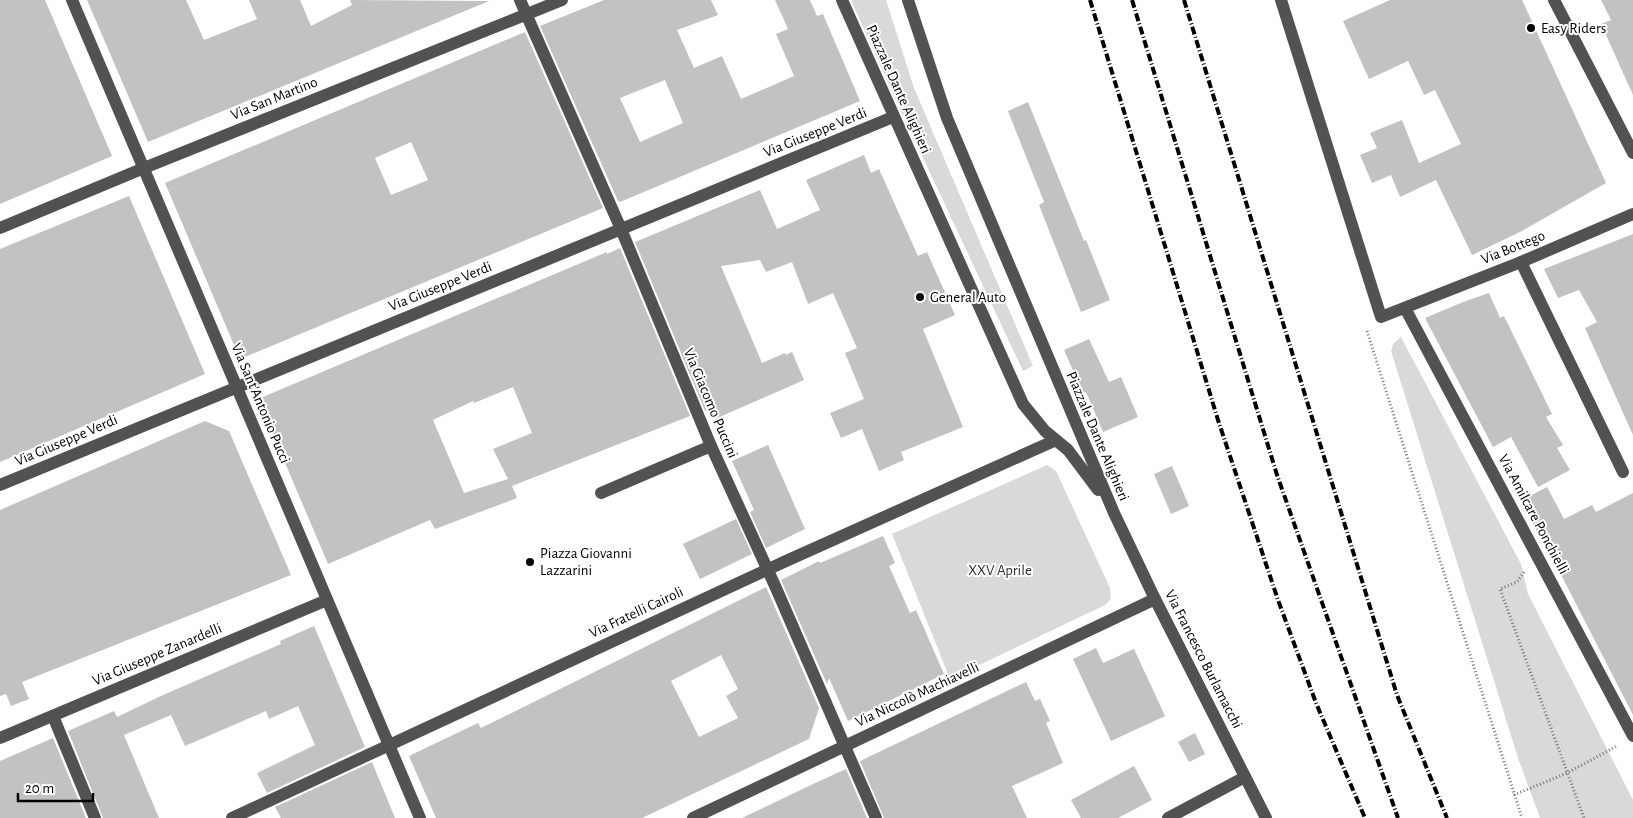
<svg xmlns="http://www.w3.org/2000/svg" width="1633" height="818" viewBox="0 0 1633 818" font-family="'Alegreya Sans',sans-serif">
<rect width="100%" height="100%" fill="#fff"/>
<g fill="#d9d9d9">
<path d="M 851,0 L 886,0 L 914,88 L 1033,366 L 1023,371 L 894,96 Z"/>
<path d="M 1401,337 L 1521,564 L 1528,594 L 1633,800 L 1633,818 L 1540,818 L 1519,761 L 1391,351 L 1393,344 Z"/>
<path d="M 1047,465 L 1056,471 L 1110,588 L 1111,599 L 1105,605 L 950,679 L 892,534 Z"/>
</g>
<g fill="#c2c2c2" fill-rule="evenodd">
<path d="M 0,0 L 45,0 L 112,156 L 0,204 Z"/>
<path d="M 87,0 L 186,0 L 204,40 L 257,19 L 249,0 L 300,0 L 311,26 L 352,5 L 350,0 L 489,1 L 148,142 Z"/>
<path d="M 604,0 L 711,0 L 718,15 L 677,30 L 694,68 L 722,56 L 741,99 L 794,76 L 776,34 L 788,29 L 775,0 L 810,0 L 817,16 L 823,14 L 860,101 L 620,202 L 618,201 L 540,26 ZM 665,80 L 683,123 L 640,142 L 620,98 Z"/>
<path d="M 1390,0 L 1522,0 L 1606,183 L 1522,231 L 1472,255 L 1436,180 L 1400,197 L 1391,175 L 1372,183 L 1360,155 L 1377,148 L 1370,133 L 1402,120 L 1419,163 L 1461,144 L 1435,90 L 1424,95 L 1408,61 L 1369,79 L 1343,21 Z"/>
<path d="M 1601,0 L 1633,0 L 1633,95 L 1601,24 L 1611,20 Z"/>
<path d="M 525,32 L 603,208 L 240,359 L 165,183 ZM 411,142 L 428,180 L 391,195 L 375,158 Z"/>
<path d="M 1028,102 L 1084,241 L 1086,240 L 1110,300 L 1081,312 L 1039,205 L 1044,202 L 1008,111 Z"/>
<path d="M 864,155 L 871,173 L 879,169 L 918,256 L 927,252 L 955,315 L 923,329 L 963,427 L 901,452 L 904,460 L 879,471 L 862,429 L 841,438 L 830,413 L 864,399 L 845,353 L 857,348 L 833,293 L 808,304 L 792,262 L 766,272 L 760,260 L 721,266 L 762,363 L 785,353 L 786,355 L 792,352 L 804,380 L 715,419 L 710,409 L 705,411 L 635,242 L 760,190 L 777,229 L 820,210 L 806,180 Z"/>
<path d="M 129,196 L 205,374 L 0,462 L 0,249 Z"/>
<path d="M 1633,234 L 1633,435 L 1585,328 L 1597,322 L 1579,290 L 1558,298 L 1544,269 Z"/>
<path d="M 620,248 L 690,416 L 512,486 L 517,498 L 435,529 L 430,520 L 328,564 L 258,399 L 607,252 L 607,254 ZM 513,387 L 532,433 L 493,449 L 508,479 L 464,493 L 433,420 L 473,401 L 474,403 Z"/>
<path d="M 1489,293 L 1500,318 L 1504,316 L 1552,414 L 1546,417 L 1563,445 L 1557,448 L 1570,470 L 1538,487 L 1511,437 L 1493,447 L 1425,318 L 1463,302 Z"/>
<path d="M 1089,339 L 1109,382 L 1121,377 L 1138,417 L 1103,432 L 1086,392 L 1083,393 L 1064,350 Z"/>
<path d="M 205,421 L 229,431 L 291,575 L 22,682 L 29,699 L 11,706 L 6,694 L 0,696 L 0,510 Z"/>
<path d="M 768,445 L 805,529 L 766,548 L 750,512 L 754,510 L 732,461 Z"/>
<path d="M 1172,466 L 1189,506 L 1171,514 L 1154,474 Z"/>
<path d="M 1547,487 L 1564,519 L 1592,505 L 1596,512 L 1633,493 L 1633,715 L 1554,561 L 1520,501 Z"/>
<path d="M 736,519 L 752,554 L 700,579 L 683,544 Z"/>
<path d="M 883,536 L 895,563 L 889,566 L 910,613 L 916,610 L 944,674 L 848,721 L 829,678 L 827,684 L 781,580 L 819,561 L 820,563 Z"/>
<path d="M 766,587 L 819,708 L 809,739 L 642,818 L 436,818 L 409,756 L 478,723 L 481,728 ZM 721,655 L 738,689 L 726,696 L 738,718 L 699,737 L 671,681 Z"/>
<path d="M 314,626 L 365,747 L 267,793 L 257,773 L 315,745 L 298,706 L 269,719 L 266,711 L 185,746 L 171,715 L 124,735 L 159,818 L 103,818 L 68,731 L 114,711 L 117,717 L 163,695 L 281,644 L 280,641 Z"/>
<path d="M 1096,648 L 1103,663 L 1134,649 L 1165,716 L 1111,741 L 1073,659 Z"/>
<path d="M 1026,682 L 1035,701 L 1040,699 L 1050,721 L 1046,723 L 1063,763 L 1012,786 L 1027,818 L 884,818 L 860,761 Z"/>
<path d="M 1195,733 L 1205,754 L 1189,762 L 1178,742 Z"/>
<path d="M 53,738 L 86,818 L 0,818 L 0,761 Z"/>
<path d="M 372,762 L 395,818 L 281,818 L 275,807 Z"/>
<path d="M 1134,766 L 1152,800 L 1118,818 L 1081,818 L 1071,800 Z"/>
<path d="M 846,769 L 867,818 L 742,818 L 813,784 Z"/>
</g>
<g fill="none" stroke-linecap="round" stroke-linejoin="round">
<g stroke="#747474" stroke-width="3" stroke-dasharray="1 2.5" stroke-linecap="butt">
<path d="M 1367,331 L 1522,818"/>
<path d="M 1524,572 L 1517,582 L 1500,589 L 1584,818"/>
<path d="M 1514,795 L 1567,773 L 1617,746"/>
</g>
<g stroke="#525252" stroke-width="12">
<path d="M 72,0 L 420,818"/>
<path d="M 520,0 L 621,229 L 711,446 L 776,588 L 876,818"/>
<path d="M 842,0 L 1023,404 L 1045,431 L 1068,450 L 1098,490"/>
<path d="M 908,0 L 947,118 L 1114,513 L 1155,599 L 1266,818"/>
<path d="M 1281,0 L 1381,317 L 1521,262 L 1633,214"/>
<path d="M 1554,0 L 1633,153"/>
<path d="M 0,228 L 144,168 L 562,0"/>
<path d="M 1521,262 L 1623,472"/>
<path d="M 1405,308 L 1633,736"/>
<path d="M 0,485 L 893,117"/>
<path d="M 601,493 L 711,446"/>
<path d="M 53,716 L 95,818"/>
<path d="M 0,738 L 327,600"/>
<path d="M 232,818 L 786,561 L 1056,440"/>
<path d="M 693,818 L 1155,599"/>
<path d="M 1168,818 L 1245,777"/>
</g>
<g stroke="#000" stroke-width="4" stroke-dasharray="8 2.5 1 2.5" stroke-linecap="butt">
<path d="M 1090,0 L 1218,420 L 1278,600 L 1316,703 L 1365,818"/>
<path d="M 1132,0 L 1277,475 L 1398,818"/>
<path d="M 1184,0 L 1397,695 L 1447,818"/>
</g>
</g>
<g fill="#000" stroke="#fff" stroke-width="2">
<circle cx="1531" cy="28" r="5"/>
<circle cx="920" cy="297" r="5"/>
<circle cx="530" cy="562" r="5"/>
</g>
<g text-anchor="middle" stroke-width="4" stroke-linejoin="round" paint-order="stroke">
<g font-size="15" fill="#000" stroke="#fff" text-anchor="start">
<text x="1541" y="33">Easy Riders</text>
<text x="930" y="302">General Auto</text>
<text x="540" y="558">Piazza Giovanni<tspan x="540" dy="17">Lazzarini</tspan></text>
</g>
<g font-size="15" fill="#000" stroke="#fff">
<text transform="translate(899 89) rotate(66)" y="5">Piazzale Dante Alighieri</text>
<text transform="translate(274 98) rotate(-22)" y="5">Via San Martino</text>
<text transform="translate(815 132) rotate(-22)" y="5">Via Giuseppe Verdi</text>
<text transform="translate(1513 247) rotate(-22)" y="5">Via Bottego</text>
<text transform="translate(440 286) rotate(-22)" y="5">Via Giuseppe Verdi</text>
<text transform="translate(261 403) rotate(67)" y="5">Via Sant'Antonio Pucci</text>
<text transform="translate(711 403) rotate(67)" y="5">Via Giacomo Puccini</text>
<text transform="translate(1098 436) rotate(67)" y="5">Piazzale Dante Alighieri</text>
<text transform="translate(66 440) rotate(-23)" y="5">Via Giuseppe Verdi</text>
<text transform="translate(1534 514) rotate(62)" y="5">Via Amilcare Ponchielli</text>
<text transform="translate(636 612) rotate(-25)" y="5">Via Fratelli Cairoli</text>
<text transform="translate(157 654) rotate(-23)" y="5">Via Giuseppe Zanardelli</text>
<text transform="translate(1204 659) rotate(63)" y="5">Via Francesco Burlamacchi</text>
<text transform="translate(917 694) rotate(-25)" y="5">Via Niccolò Machiavelli</text>
</g>
<g font-size="15" fill="#303030" stroke="#fff">
<text x="1000" y="575">XXV Aprile</text>
</g>
</g>
<path d="M18 793v8h75v-8" fill="none" stroke="#000000" stroke-width="2.5"/>
<text x="25" y="793" font-size="15" fill="#000000" stroke="#ffffff" stroke-width="4" paint-order="stroke">20 m</text>
</svg>
